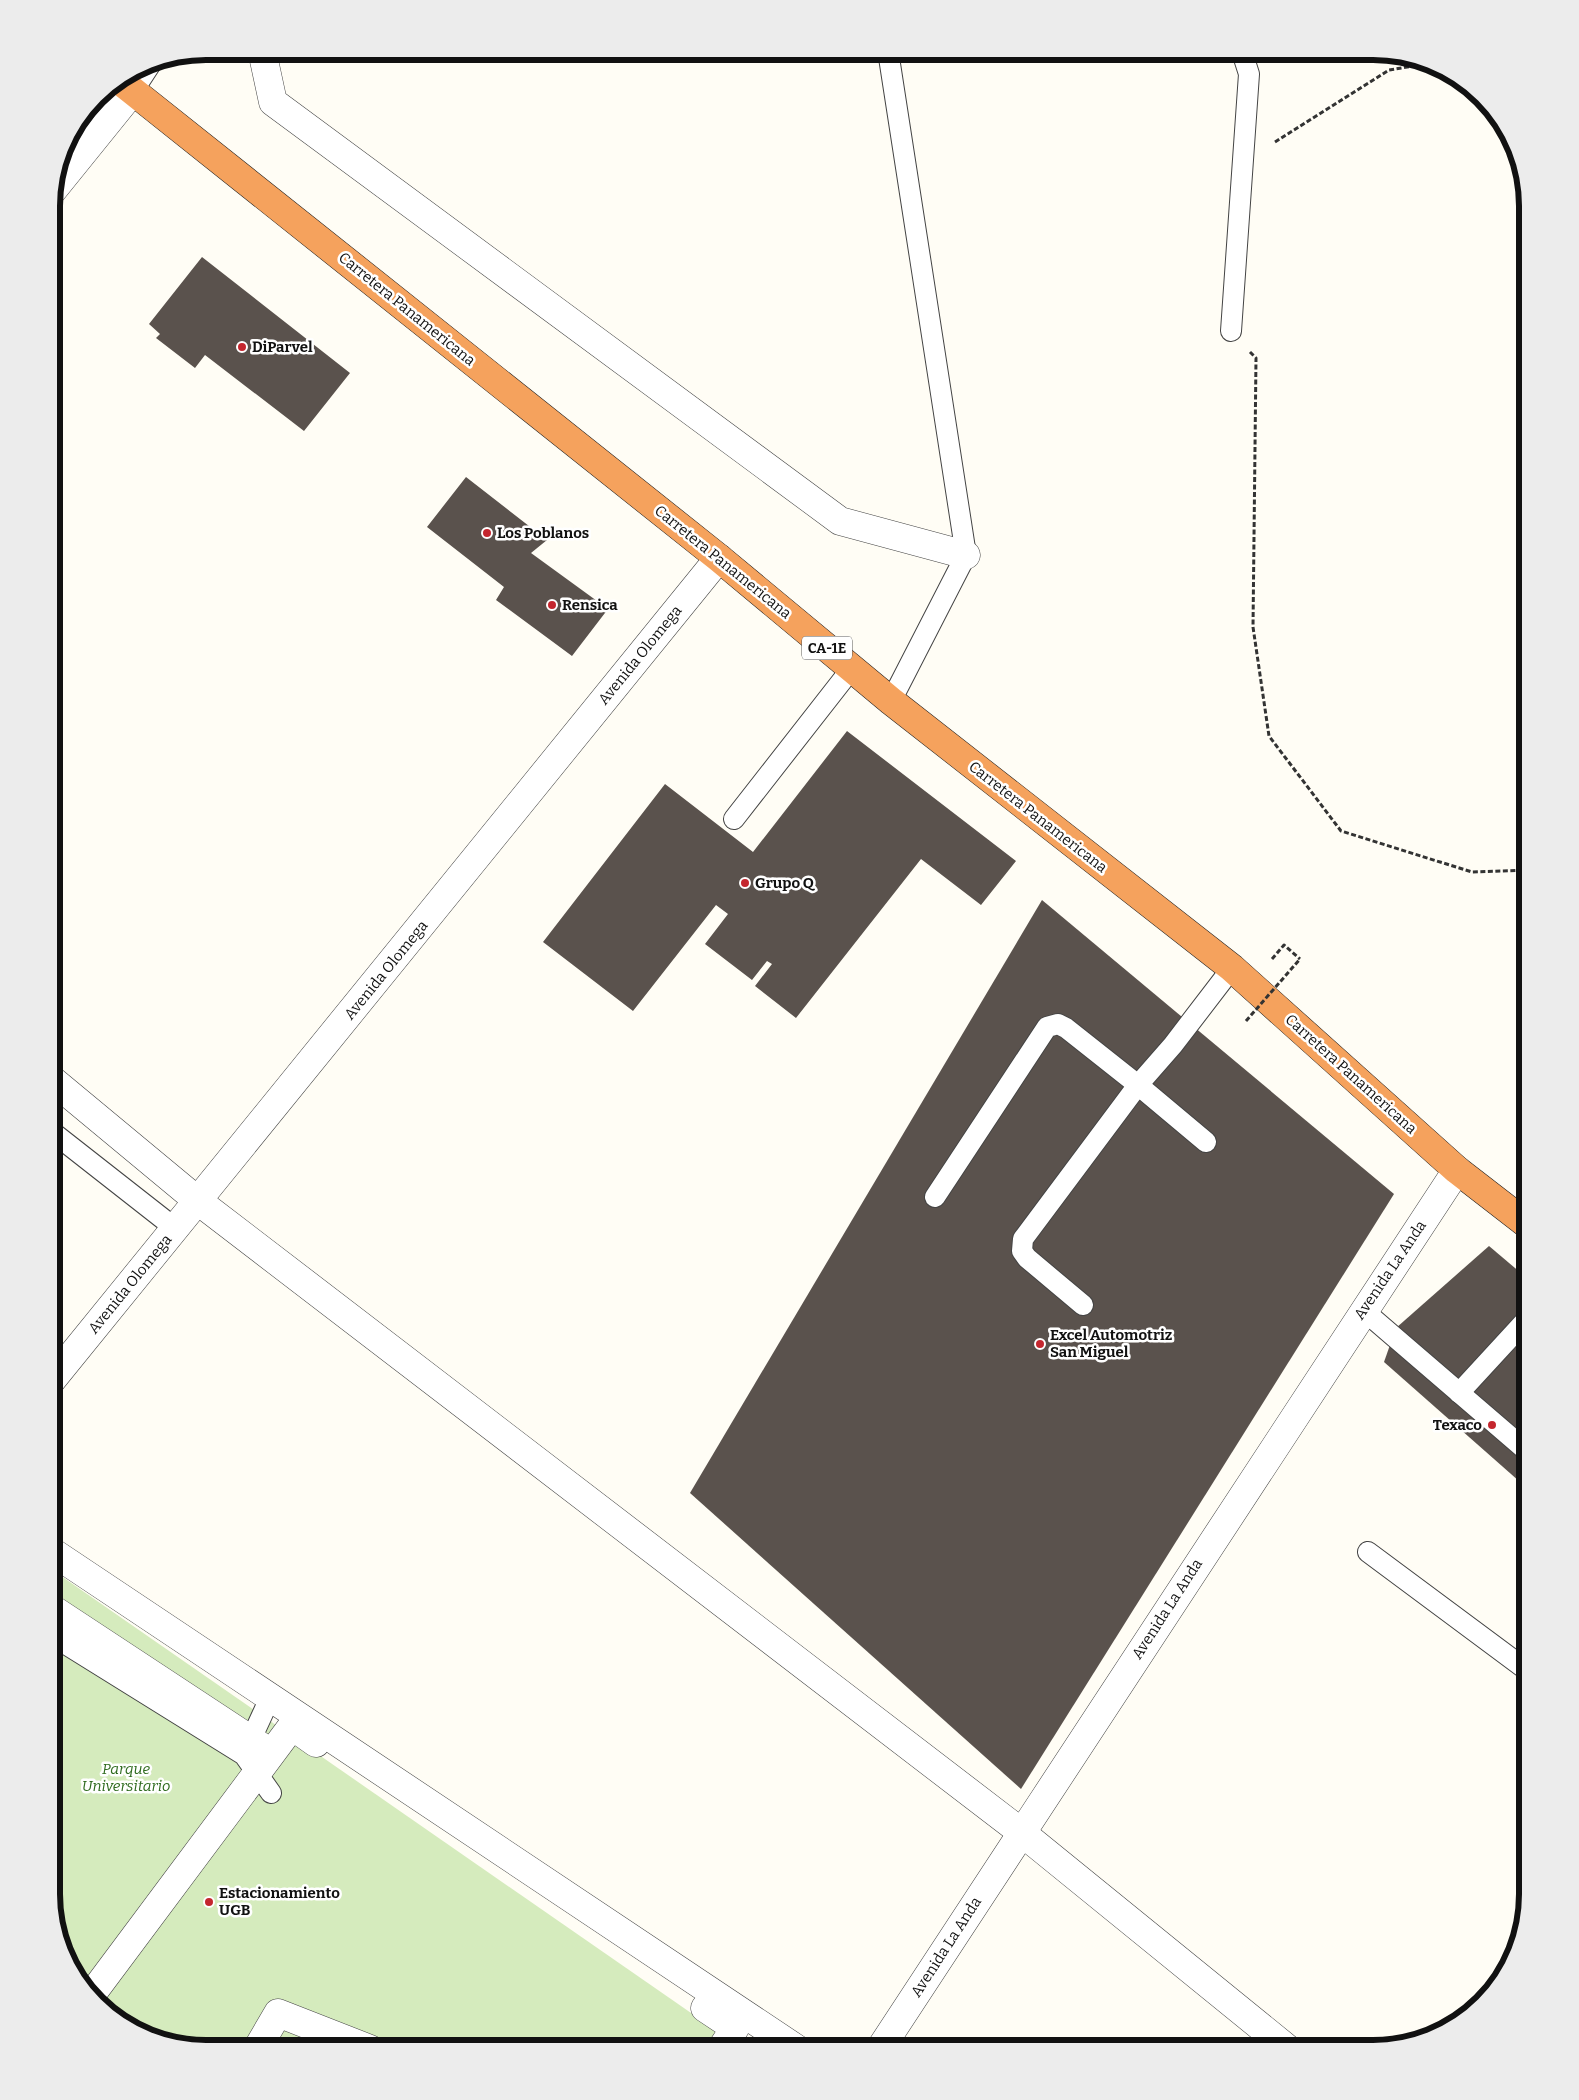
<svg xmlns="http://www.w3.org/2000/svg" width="1579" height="2100" viewBox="0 0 1579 2100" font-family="Bitter,serif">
<rect width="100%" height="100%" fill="#fffdf5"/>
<path fill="#d5ebbd" d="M 51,1569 L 743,2049 L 206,2049 L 129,2028 L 77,1980 L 57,1934 L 51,1894 Z"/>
<g fill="#5a524d">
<path d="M 202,257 L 350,373 L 304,431 L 205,355 L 195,368 L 156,338 L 160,334 L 149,324 Z"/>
<path d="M 466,477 L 547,540 L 531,553 L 608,609 L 572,656 L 496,600 L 504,587 L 427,527 Z"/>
<path d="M 847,731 L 1016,861 L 981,905 L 921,859 L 796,1018 L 755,986 L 772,964 L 767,961 L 752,980 L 705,944 L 728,914 L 716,905 L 633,1011 L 543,942 L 665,784 L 753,852 Z"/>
<path d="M 1042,900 L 1394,1194 L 1021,1789 L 690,1493 Z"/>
<path d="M 1489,1246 L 1528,1279 L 1528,1489 L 1384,1362 L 1396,1328 Z"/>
</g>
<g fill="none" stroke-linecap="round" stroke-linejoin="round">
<g stroke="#444" stroke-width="22">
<g id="lane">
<path d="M 888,51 L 966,555 L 891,701"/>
<path d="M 133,91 L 152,62"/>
<path d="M 1231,331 L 1249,74 L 1242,52"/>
<path d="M 734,819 L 852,668"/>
<path d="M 51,1131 L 176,1229"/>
<path d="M 935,1197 L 1047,1027 L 1058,1024 L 1066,1028 L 1138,1085 L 1206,1142"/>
<path d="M 1083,1305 L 1027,1258 L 1022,1251 L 1023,1239 L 1138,1085 L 1173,1045 L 1232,968"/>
<path d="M 1363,1310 L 1528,1452"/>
<path d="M 1459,1393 L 1528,1318"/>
<path d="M 1368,1552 L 1528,1671"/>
<path d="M 51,1635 L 244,1755 L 271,1793"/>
<path d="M 246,1750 L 270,1698"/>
</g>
</g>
<g stroke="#444" stroke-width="29">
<g id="street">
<path d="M 262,51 L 273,102 L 840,521 L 966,555"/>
<path d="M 53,190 L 133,91"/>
<path d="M 51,1079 L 198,1201 L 1021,1832 L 1288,2049"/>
<path d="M 51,1381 L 719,558"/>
<path d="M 51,1551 L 797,2049"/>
<path d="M 51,1608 L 271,1753"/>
<path d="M 92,1994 L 292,1726 L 316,1743"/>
<path d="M 705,2008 L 735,2028 L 721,2049"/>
<path d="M 257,2049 L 278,2013 L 370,2049"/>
<path d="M 880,2049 L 1457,1170"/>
</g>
</g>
<g stroke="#222" stroke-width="29">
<path id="highway" d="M 119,80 L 719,558 L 891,701 L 1232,968 L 1457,1170 L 1528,1225"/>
</g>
<g stroke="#333" stroke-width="3" stroke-dasharray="5 2.5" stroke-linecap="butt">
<path d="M 1275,142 L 1389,70 L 1425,64"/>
<path d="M 1250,352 L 1256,358 L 1253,627 L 1269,736 L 1341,831 L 1472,872 L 1528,870"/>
<path d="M 1272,959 L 1284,945 L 1300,959"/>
</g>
<use href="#lane" stroke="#fff" stroke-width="20"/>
<use href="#street" stroke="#fff" stroke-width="28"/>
<use href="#highway" stroke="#f5a25d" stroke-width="28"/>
<path stroke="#333" stroke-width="3" stroke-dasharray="5 2.5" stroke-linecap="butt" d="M 1246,1021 L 1300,959"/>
</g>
<g fill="#c4262e" stroke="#fff" stroke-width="2">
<circle cx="242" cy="347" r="5"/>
<circle cx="487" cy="533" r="5"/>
<circle cx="552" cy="605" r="5"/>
<circle cx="745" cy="883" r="5"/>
<circle cx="1040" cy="1344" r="5"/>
<circle cx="1492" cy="1425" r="5"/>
<circle cx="209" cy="1902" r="5"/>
</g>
<g text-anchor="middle" stroke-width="5" stroke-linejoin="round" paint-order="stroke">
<rect fill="#fff" stroke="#585858" stroke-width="1" x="802" y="636.5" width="50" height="23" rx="4"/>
<g font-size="14" font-weight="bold" fill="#111">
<text x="827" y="653">CA-1E</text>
</g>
<g font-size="15" fill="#111" stroke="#fff">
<text transform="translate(407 309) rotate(39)" y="5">Carretera Panamericana</text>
<text transform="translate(723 562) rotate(39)" y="5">Carretera Panamericana</text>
<text transform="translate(640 655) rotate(-51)" y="5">Avenida Olomega</text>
<text transform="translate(1038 817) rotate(38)" y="5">Carretera Panamericana</text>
<text transform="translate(386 970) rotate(-51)" y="5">Avenida Olomega</text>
<text transform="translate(1351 1074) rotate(42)" y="5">Carretera Panamericana</text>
<text transform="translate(1390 1270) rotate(-56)" y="5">Avenida La Anda</text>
<text transform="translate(130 1284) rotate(-51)" y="5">Avenida Olomega</text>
<text transform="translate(1167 1609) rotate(-57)" y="5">Avenida La Anda</text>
<text transform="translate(946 1947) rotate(-57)" y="5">Avenida La Anda</text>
</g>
<g font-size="15" font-weight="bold" fill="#111" stroke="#fff" text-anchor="start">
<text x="252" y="352">DiParvel</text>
<text x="497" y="538">Los Poblanos</text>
<text x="562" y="610">Rensica</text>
<text x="755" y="888">Grupo Q</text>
<text x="1050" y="1340">Excel Automotriz<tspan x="1050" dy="17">San Miguel</tspan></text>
<text x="1482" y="1430" text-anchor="end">Texaco</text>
<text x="219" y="1898">Estacionamiento<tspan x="219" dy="17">UGB</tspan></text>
</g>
<g font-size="15" font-style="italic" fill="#2f6b1f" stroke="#fff">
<text x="126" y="1774">Parque<tspan x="126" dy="17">Universitario</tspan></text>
</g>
</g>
<path d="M0 0H1579V2100H0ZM206 60H1373A146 146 0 0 1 1519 206V1894A146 146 0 0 1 1373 2040H206A146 146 0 0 1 60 1894V206A146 146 0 0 1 206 60Z" fill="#ececec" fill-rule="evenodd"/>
<path fill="none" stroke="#111" stroke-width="6" d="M206 60H1373A146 146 0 0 1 1519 206V1894A146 146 0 0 1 1373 2040H206A146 146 0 0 1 60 1894V206A146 146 0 0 1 206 60Z"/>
</svg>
